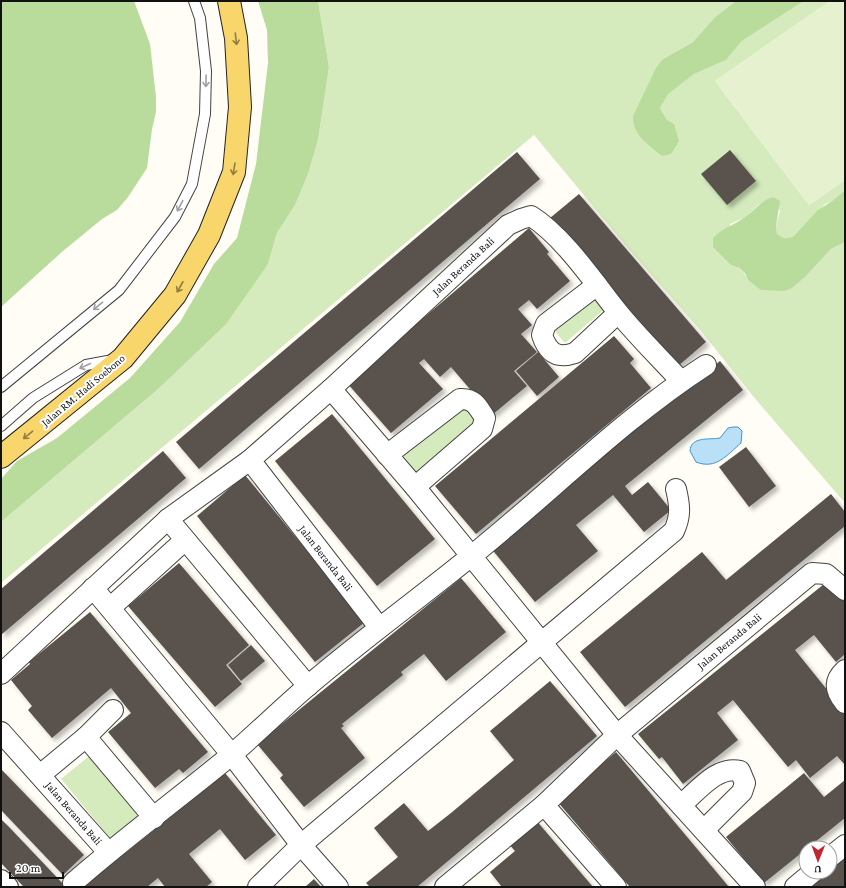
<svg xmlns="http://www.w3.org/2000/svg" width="846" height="888" viewBox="0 0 846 888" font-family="'Crimson Pro',serif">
<defs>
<filter id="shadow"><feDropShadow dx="3.5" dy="3.5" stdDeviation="2" flood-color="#0004"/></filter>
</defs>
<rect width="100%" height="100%" fill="#fffdf5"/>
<g fill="#d5ebbd">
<path d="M 318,1 L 736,1 L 715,17 L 693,42 L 663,59 L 633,116 L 674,125 L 667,120 L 660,108 L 667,94 L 694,74 L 726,60 L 742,41 L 804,1 L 830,1 L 715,81 L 809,205 L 845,180 L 845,190 L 832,201 L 825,204 L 793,237 L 784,238 L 777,234 L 776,226 L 780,211 L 773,197 L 758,205 L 746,217 L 730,224 L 731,265 C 740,268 744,271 748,280 L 806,276 L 831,249 L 845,242 L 845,503 L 757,401 L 701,331 L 627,247 L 534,135 L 1,583 L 1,522 L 157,390 L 268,264 L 277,233 L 295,205 L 308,174 L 318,140 L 329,67 Z"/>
<path d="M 594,293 L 606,308 L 565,343 L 552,328 Z"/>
<path d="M 466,407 L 477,422 L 417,473 L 403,455 Z"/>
<path d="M 93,753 L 147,817 L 115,844 L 61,779 Z"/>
</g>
<g fill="#b9dc9c">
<path d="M 1,1 L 134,1 L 150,44 L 156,97 L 156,112 L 152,129 L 147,168 L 128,197 L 117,210 L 102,219 L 63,251 L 1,307 Z"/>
<path d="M 258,1 L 318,1 L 329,67 L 318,140 L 308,174 L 295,205 L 277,233 L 268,264 L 226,324 L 157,390 L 1,522 L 1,479 L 17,461 L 57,438 L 130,378 L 180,322 L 214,264 L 237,238 L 256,164 L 268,63 L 267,30 Z"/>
<path d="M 736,1 L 804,1 L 742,41 L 726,60 L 694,74 L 668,94 L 660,108 L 667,120 L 674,124 L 679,141 L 671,154 L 662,156 C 649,145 632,135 633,116 L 656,68 L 663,59 L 693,42 L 715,17 Z"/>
<path d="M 845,190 L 845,242 L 831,249 L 806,276 L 792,288 L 784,291 L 761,290 L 748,280 L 745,273 L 739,268 L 731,265 L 713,247 L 713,238 C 725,226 733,226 745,217 C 756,210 758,202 773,197 L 780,201 L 776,226 L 777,234 L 784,238 L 793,237 L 818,210 L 832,201 Z"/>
</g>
<path fill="#e6f2cf" d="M 830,1 L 845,1 L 845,180 L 809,205 L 715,81 Z"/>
<path fill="#b9e0f7" stroke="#3f96cf" d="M 733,427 L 738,427 L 742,431 L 741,443 C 727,455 716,470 696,462 L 690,451 C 691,436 709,440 720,438 L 728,428 Z"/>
<g fill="#5a524d" filter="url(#shadow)">
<path d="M 730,150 L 756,181 L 727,205 L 701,174 Z"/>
<path d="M 517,152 L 540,179 L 199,469 L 176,442 Z"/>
<path d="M 579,194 L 706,342 L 677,367 L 550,218 Z"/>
<path d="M 529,228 L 549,252 L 547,254 L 570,281 L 537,309 L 529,300 L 518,309 L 532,325 L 521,334 L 537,352 L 514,371 L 527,386 L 492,415 L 451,367 L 440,377 L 424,359 L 419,363 L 443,389 L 391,433 L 347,383 Z"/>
<path d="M 614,336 L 634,359 L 630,363 L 651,388 L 476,534 L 435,486 Z"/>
<path d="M 538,352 L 559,377 L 537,396 L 516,371 Z"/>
<path d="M 720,361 L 743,390 L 625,486 L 632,495 L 648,482 L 671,510 L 644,532 L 613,495 L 576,525 L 598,551 L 535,602 L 490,547 Z"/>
<path d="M 332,414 L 435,539 L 377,586 L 275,461 Z"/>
<path d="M 746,447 L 776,486 L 749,507 L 719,467 Z"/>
<path d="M 163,451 L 186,478 L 1,635 L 1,589 Z"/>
<path d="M 245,475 L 365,622 L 315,662 L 197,516 Z"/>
<path d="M 831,494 L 845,512 L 845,526 L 625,707 L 580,652 L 702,552 L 726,580 Z"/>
<path d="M 179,563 L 249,645 L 226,665 L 242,684 L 215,707 L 128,606 Z"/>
<path d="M 461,578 L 506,632 L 446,681 L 424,654 L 401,672 L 403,675 L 342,724 L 344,726 L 341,728 L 365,758 L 304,807 L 280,778 L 283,775 L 257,744 Z"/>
<path d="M 829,580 L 845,600 L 845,654 L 836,662 L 814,635 L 795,650 L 845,712 L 845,765 L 837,756 L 810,778 L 796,760 L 788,767 L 733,700 L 717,713 L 738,740 L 683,784 L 662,757 L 659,759 L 638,734 Z"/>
<path d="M 90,612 L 208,752 L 183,773 L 179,769 L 155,788 L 108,732 L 131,713 L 111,688 L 52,738 L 28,710 L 32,706 L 11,680 L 30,664 L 29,662 Z"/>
<path d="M 251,645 L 265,661 L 241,681 L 228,665 Z"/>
<path d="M 550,681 L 597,736 L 417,887 L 370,887 L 366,883 L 398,857 L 374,828 L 404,803 L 428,831 L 451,813 L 514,760 L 490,731 Z"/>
<path d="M 616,752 L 729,887 L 630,887 L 557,801 Z"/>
<path d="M 1,769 L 84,855 L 63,875 L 1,810 Z"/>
<path d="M 225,773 L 276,835 L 245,860 L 220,829 L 189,854 L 212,882 L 206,887 L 165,887 L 158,878 L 147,887 L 83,887 Z"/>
<path d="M 804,773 L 824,797 L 845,780 L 845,818 L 764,883 L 726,837 Z"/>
<path d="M 1,819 L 10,828 L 66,887 L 24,887 L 1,863 Z"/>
<path d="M 535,819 L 593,887 L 502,887 L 490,872 L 515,851 L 508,843 Z"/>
<path d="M 845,857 L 845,887 L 809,887 L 827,872 L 830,872 L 830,870 Z"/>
<path d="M 314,879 L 321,887 L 305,887 Z"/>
</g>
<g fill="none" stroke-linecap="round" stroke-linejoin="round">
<g stroke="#444" stroke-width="12">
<g id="service">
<path d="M 1,387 L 119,290 L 175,217 L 192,184 L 205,114 L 206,71 L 200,18 L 194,1"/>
<path d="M 1,426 L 33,398 L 86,365 L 113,360"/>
</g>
</g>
<g stroke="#444" stroke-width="22">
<g id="minor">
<path d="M 597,285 L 546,324 L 542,335 C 548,353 557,359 575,353 L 618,313"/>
<path d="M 331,389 L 415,487 L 617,735 L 755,887"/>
<path d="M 387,455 L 460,399 C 474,398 478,407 485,418 L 482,429 L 415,487"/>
<path d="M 168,519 L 308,686"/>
<path d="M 93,588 L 232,755 L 301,845 L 338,887"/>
<path d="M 110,608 L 184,541"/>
<path d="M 379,627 L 250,460 L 331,389 L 508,225 L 521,219 L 531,216 C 563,236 594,282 617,311 C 637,336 660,358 681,381"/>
<path d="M 845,670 C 833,681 835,691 845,703"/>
<path d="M 1,674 L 168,519 L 250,460"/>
<path d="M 1,732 L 108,852"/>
<path d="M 86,737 L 154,818"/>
<path d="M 40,775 L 86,737 L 113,710"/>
<path d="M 544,805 L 616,887"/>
<path d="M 681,805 C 697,792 717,765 740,771 L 745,783 L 742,792 L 704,830"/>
<path d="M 830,857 L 845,845"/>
<path d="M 1,880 L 8,887"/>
<path d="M 73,883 C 124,838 178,799 230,756 C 257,733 282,708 309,685 C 362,640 417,600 470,557 C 549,494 621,420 706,365"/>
<path d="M 258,887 L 301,845 L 674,531 C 681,516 680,506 676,489"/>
<path d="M 445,887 L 544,805 L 617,735 L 812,573 L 826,574 L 845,590"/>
<path d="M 795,887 L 813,872"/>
</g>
</g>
<g stroke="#222" stroke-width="24">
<path id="primary" d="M 1,457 L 123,358 L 175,295 L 209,235 L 234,172 L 240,107 L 236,38 L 229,1"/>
</g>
<use href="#service" stroke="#fff" stroke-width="10"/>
<use href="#minor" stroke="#fff" stroke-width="20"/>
<use href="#primary" stroke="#f9d66b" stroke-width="22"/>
</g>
<defs><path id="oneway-shaft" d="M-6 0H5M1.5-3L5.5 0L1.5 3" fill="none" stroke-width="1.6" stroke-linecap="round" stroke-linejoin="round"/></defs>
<g stroke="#917d42">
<use href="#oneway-shaft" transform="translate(236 39) rotate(83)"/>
<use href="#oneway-shaft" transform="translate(234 169) rotate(100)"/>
<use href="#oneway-shaft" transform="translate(180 287) rotate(119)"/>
<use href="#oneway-shaft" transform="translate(28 435) rotate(141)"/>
</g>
<g stroke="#a0a0a0">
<use href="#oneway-shaft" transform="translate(206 81) rotate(91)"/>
<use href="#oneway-shaft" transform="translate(180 206) rotate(118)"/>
<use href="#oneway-shaft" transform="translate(98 306) rotate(141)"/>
<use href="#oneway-shaft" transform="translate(85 366) rotate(156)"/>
</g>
<g text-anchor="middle" stroke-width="4" stroke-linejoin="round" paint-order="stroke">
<g font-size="11" fill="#111" stroke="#fff">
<text transform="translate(463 266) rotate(-43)" y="4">Jalan Beranda Bali</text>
<text transform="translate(83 390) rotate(-40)" y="4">Jalan RM. Hadi Soebono</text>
<text transform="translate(326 558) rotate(52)" y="4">Jalan Beranda Bali</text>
<text transform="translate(729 641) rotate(-40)" y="4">Jalan Beranda Bali</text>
<text transform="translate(74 813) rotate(49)" y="4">Jalan Beranda Bali</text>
</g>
</g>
<rect width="846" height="888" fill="none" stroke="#111111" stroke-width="4"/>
<g transform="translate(818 860) rotate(181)"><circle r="19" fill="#ffffff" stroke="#a0a0a0"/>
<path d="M0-3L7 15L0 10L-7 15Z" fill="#c4262e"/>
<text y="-6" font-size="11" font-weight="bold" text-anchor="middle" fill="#111111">U</text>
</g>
<path d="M10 872v6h53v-6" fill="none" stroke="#111111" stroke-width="2"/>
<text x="16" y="872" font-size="12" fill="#111111" stroke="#ffffff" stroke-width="3" paint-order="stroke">20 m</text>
</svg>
